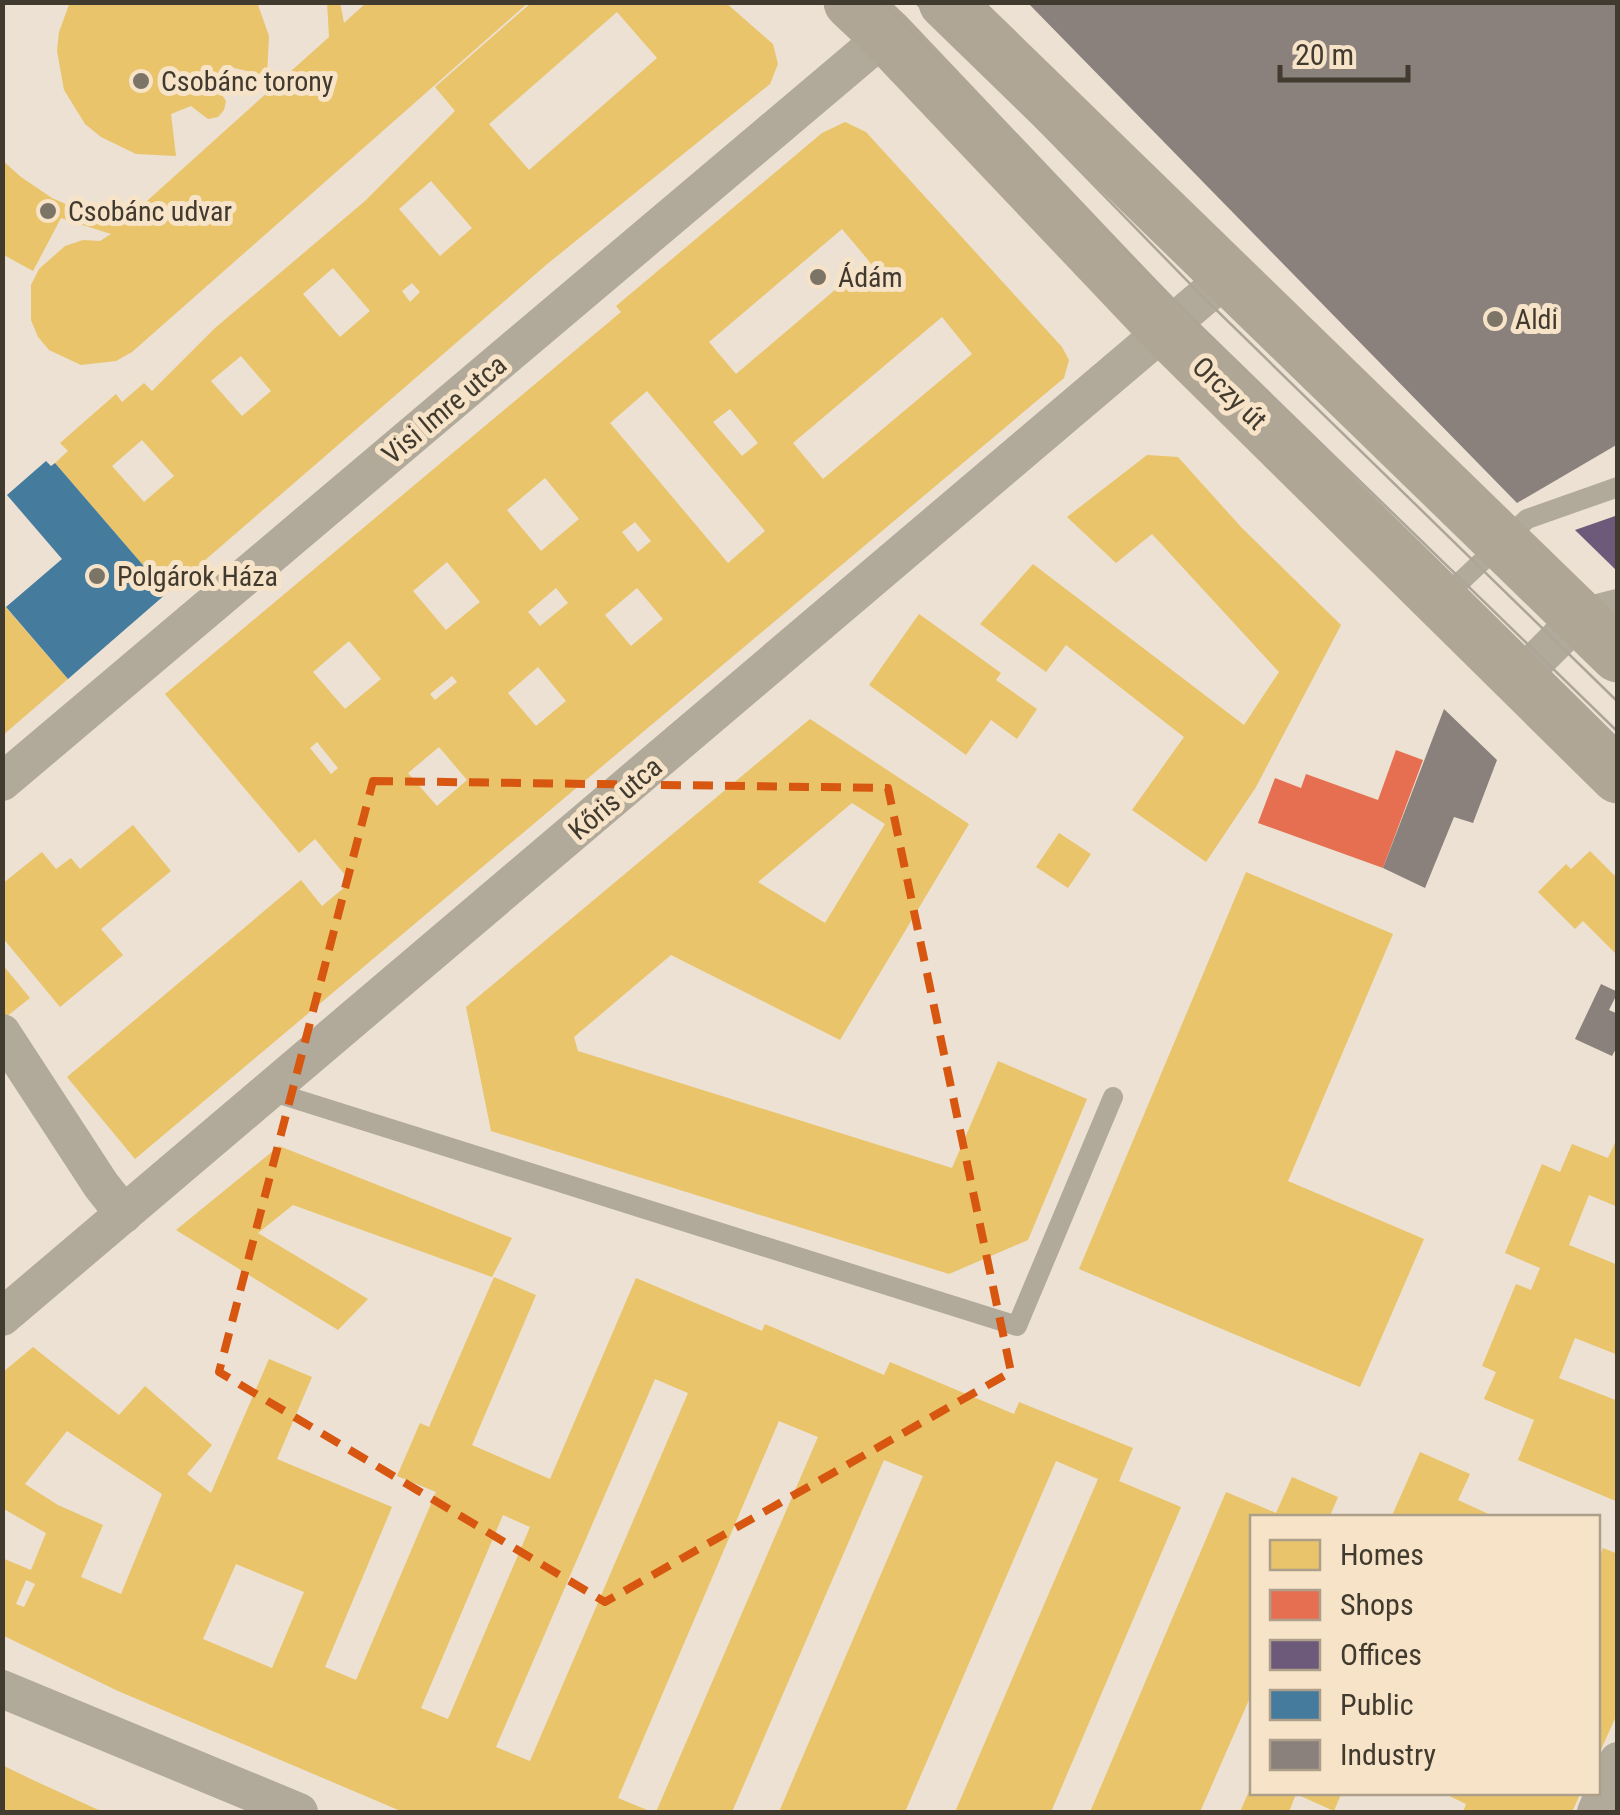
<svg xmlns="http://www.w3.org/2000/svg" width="1620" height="1815" viewBox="0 0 1620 1815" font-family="'Roboto Condensed',sans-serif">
<rect width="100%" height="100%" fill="#ece1d2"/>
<g fill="#e9c46a" fill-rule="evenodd">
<path d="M 70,2 L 257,2 L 269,36 L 267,76 L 226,66 L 216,86 L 226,101 L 224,110 L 218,117 L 208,119 L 191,106 L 171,114 L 176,156 L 136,154 L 101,137 L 85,124 L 64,90 L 57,51 L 59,32 Z"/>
<path d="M 327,2 L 340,2 L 344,23 L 367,2 L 529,2 L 132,352 L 116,361 L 81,365 L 49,350 L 38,337 L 31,320 L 31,285 L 39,269 L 65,246 L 83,240 L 100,241 L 111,234 L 61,218 L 33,271 L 2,254 L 2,160 L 21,177 L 52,198 L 68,205 L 127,219 L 329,37 Z"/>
<path d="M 532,2 L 725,2 L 773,44 L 778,64 L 770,84 L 546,265 L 167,593 L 55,463 L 68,451 L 60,443 L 116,394 L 122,402 L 144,383 L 152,391 L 215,328 L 365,201 L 455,111 L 435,87 ZM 617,12 L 657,58 L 529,170 L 489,124 ZM 431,181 L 472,228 L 440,256 L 399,209 ZM 333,268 L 370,311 L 340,337 L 303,294 ZM 412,283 L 420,292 L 410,302 L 402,291 ZM 241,356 L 271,391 L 242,416 L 211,381 ZM 142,440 L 174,476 L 144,502 L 112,466 Z"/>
<path d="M 845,122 L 866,132 L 1062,347 L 1069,360 L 1064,378 L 135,1159 L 67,1077 L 301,880 L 322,906 L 351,882 L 315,839 L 299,853 L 165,694 L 621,312 L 616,306 L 822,133 ZM 842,229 L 869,261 L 736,374 L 709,342 ZM 942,317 L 972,354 L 823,479 L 793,443 ZM 647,391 L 765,531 L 728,563 L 610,423 ZM 730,409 L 758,443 L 742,456 L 713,422 ZM 545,478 L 579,519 L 541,551 L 507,510 ZM 635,522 L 651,541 L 638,552 L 622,532 ZM 447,562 L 480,602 L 446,630 L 413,591 ZM 556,588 L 568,603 L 540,626 L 528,612 ZM 637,588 L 663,619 L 631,646 L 605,615 ZM 349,641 L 381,679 L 345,709 L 313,672 ZM 538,667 L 566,701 L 536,726 L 508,693 ZM 452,676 L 457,682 L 435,700 L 430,694 ZM 317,742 L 338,768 L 331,774 L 310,748 ZM 439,747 L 467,780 L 437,806 L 408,773 Z"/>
<path d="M 1147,455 L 1178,457 L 1241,527 L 1341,625 L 1256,787 L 1206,862 L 1132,810 L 1184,737 L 1066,645 L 1046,672 L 980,624 L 1033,564 L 1244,725 L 1279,672 L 1152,534 L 1116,563 L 1067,517 Z"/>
<path d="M 2,603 L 68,679 L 2,736 Z"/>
<path d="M 919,614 L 1001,673 L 996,680 L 1037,709 L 1017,739 L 991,720 L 966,755 L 869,685 Z"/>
<path d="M 810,719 L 969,824 L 840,1040 L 671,955 L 574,1037 L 578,1051 L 952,1168 L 998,1061 L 1087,1099 L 1028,1240 L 949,1274 L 491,1131 L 466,1007 ZM 852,803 L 885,824 L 825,923 L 758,882 Z"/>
<path d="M 133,825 L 171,871 L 101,929 L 123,955 L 60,1007 L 2,937 L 2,884 L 42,852 L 56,869 L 71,858 L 80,869 Z"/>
<path d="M 1059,833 L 1091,854 L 1068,888 L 1036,867 Z"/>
<path d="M 1590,851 L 1618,879 L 1618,956 L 1583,921 L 1575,929 L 1538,892 L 1566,864 L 1571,869 Z"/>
<path d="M 1246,872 L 1393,934 L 1288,1181 L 1424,1239 L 1360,1387 L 1079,1269 Z"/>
<path d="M 2,964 L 30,998 L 6,1017 L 2,1012 Z"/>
<path d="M 1618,1136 L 1618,1207 L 1589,1195 L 1569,1245 L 1618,1265 L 1618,1355 L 1575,1338 L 1559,1378 L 1618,1401 L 1618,1502 L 1518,1460 L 1534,1420 L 1484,1399 L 1496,1372 L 1482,1366 L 1516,1284 L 1531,1290 L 1540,1268 L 1505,1253 L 1542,1164 L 1560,1172 L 1572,1144 L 1608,1158 Z"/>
<path d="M 279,1146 L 512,1238 L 492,1277 L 293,1205 L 258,1233 L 368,1299 L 338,1330 L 176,1230 Z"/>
<path d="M 494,1277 L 536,1295 L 472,1445 L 550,1479 L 636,1278 L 762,1331 L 765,1324 L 884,1375 L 890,1362 L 1014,1414 L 1019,1402 L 1133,1448 L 1119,1481 L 1181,1507 L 1051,1812 L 955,1812 L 1098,1479 L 1056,1461 L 905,1812 L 779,1812 L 923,1476 L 884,1460 L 732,1812 L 656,1812 L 818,1437 L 779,1421 L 618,1798 L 652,1812 L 403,1812 L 118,1691 L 2,1635 L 2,1558 L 31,1570 L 46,1533 L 2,1508 L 2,1373 L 33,1347 L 119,1415 L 145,1386 L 212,1445 L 187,1474 L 211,1493 L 269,1359 L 312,1377 L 277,1459 L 392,1507 L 325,1667 L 356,1680 L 436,1492 L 397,1476 L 420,1423 L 429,1427 ZM 655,1379 L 688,1393 L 530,1761 L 496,1747 ZM 67,1431 L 162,1494 L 121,1594 L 81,1577 L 103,1525 L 58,1505 L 25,1484 ZM 503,1515 L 530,1527 L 448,1719 L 421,1708 ZM 236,1564 L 304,1592 L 272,1668 L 203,1639 ZM 26,1580 L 35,1584 L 24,1607 L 16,1604 Z"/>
<path d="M 1420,1452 L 1470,1474 L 1458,1500 L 1497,1518 L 1391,1518 Z"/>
<path d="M 1292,1477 L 1338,1497 L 1329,1518 L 1252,1518 L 1252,1693 L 1200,1812 L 1090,1812 L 1226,1492 L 1276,1513 Z"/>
<path d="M 1603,1548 L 1618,1554 L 1618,1712 L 1598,1756 L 1598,1561 Z"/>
<path d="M 2,1765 L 35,1781 L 103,1812 L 2,1812 Z"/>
<path d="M 1252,1784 L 1252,1792 L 1342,1792 L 1334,1811 L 1296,1794 L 1289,1812 L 1240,1812 Z"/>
<path d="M 1441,1792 L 1581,1792 L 1572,1812 L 1463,1812 L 1466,1804 Z"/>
</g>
<path fill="#e76f51" d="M 1396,750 L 1423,760 L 1383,868 L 1258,823 L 1275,778 L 1301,788 L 1306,774 L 1378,800 Z"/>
<path fill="#6d597a" d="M 1618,515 L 1618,572 L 1575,530 Z"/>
<path fill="#457b9d" d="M 46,461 L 51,466 L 55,463 L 167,593 L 68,679 L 6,607 L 62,559 L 7,495 Z"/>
<g fill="#8a817c">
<path d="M 1027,2 L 1618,2 L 1618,444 L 1517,503 Z"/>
<path d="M 1444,709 L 1497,760 L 1473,823 L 1454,817 L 1425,888 L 1383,868 Z"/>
<path d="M 1601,984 L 1618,992 L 1609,1010 L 1618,1014 L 1618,1045 L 1612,1056 L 1575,1039 Z"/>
</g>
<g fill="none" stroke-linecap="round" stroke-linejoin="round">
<g stroke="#b1a99a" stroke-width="20">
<path d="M 1442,599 L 1527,519 L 1618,487"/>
<path d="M 270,1091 L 1017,1326 L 1113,1097"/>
</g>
<g stroke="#b1a99a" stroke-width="38">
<path d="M 1519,678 L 1579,618 L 1618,608"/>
<path d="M 2,782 L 886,35"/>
<path d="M 2,1033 L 101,1185 L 124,1214"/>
<path d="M 2,1317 L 1227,277"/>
<path d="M 2,1689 L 299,1812"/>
<path d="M 1596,1812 L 1618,1761"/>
</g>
<g stroke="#b0a695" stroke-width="55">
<path d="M 851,2 L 886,35 L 1166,330 L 1618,776"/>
<path d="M 946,2 L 1618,655"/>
</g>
<g stroke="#ada598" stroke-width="2.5">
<path d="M 883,2 L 1186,312 L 1618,732"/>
<path d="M 915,2 L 1203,297 L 1618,702"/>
</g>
</g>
<path fill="none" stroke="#d75610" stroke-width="8" stroke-dasharray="20 12" stroke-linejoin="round" d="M 373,781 L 888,788 L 1011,1372 L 605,1602 L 219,1372 Z"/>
<g fill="#7d7468" stroke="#f6e3c8" stroke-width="4">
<circle cx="141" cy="81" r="10"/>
<circle cx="48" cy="211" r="10"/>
<circle cx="818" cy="277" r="10"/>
<circle cx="1495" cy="319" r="10"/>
<circle cx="97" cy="576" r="10"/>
</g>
<g text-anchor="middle" stroke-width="10" stroke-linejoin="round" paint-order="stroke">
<g font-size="28" fill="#413a2f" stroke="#f6e3c8" text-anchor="start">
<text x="161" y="91">Csobánc torony</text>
<text x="68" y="221">Csobánc udvar</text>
<text x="838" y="287">Ádám</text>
<text x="1515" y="329">Aldi</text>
<text x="117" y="586">Polgárok Háza</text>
</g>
<g font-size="28" fill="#413a2f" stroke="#f6e3c8">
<text transform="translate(1230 393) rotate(44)" y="10">Orczy út</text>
<text transform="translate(444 409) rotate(-40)" y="10">Visi Imre utca</text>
<text transform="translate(615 798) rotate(-40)" y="10">Kőris utca</text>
</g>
</g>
<rect width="1620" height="1815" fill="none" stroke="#413a2f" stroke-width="10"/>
<rect x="1250" y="1515" width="350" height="280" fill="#f6e3c8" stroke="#ae9f8b" stroke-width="2.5"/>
<rect x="1270" y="1540" width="50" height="30" fill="#e9c46a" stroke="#ae9f8b" stroke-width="2.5"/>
<text x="1340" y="1565" font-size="30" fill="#413a2f">Homes</text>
<rect x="1270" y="1590" width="50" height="30" fill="#e76f51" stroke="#ae9f8b" stroke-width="2.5"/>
<text x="1340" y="1615" font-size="30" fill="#413a2f">Shops</text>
<rect x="1270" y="1640" width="50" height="30" fill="#6d597a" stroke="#ae9f8b" stroke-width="2.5"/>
<text x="1340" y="1665" font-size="30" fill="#413a2f">Offices</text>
<rect x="1270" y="1690" width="50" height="30" fill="#457b9d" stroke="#ae9f8b" stroke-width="2.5"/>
<text x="1340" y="1715" font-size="30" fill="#413a2f">Public</text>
<rect x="1270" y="1740" width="50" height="30" fill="#8a817c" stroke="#ae9f8b" stroke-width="2.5"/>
<text x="1340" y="1765" font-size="30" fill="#413a2f">Industry</text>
<path d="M1280 65v15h128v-15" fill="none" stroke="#413a2f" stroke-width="5"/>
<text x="1295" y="65" font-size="30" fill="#413a2f" stroke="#f6e3c8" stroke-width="8" paint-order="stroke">20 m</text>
</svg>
